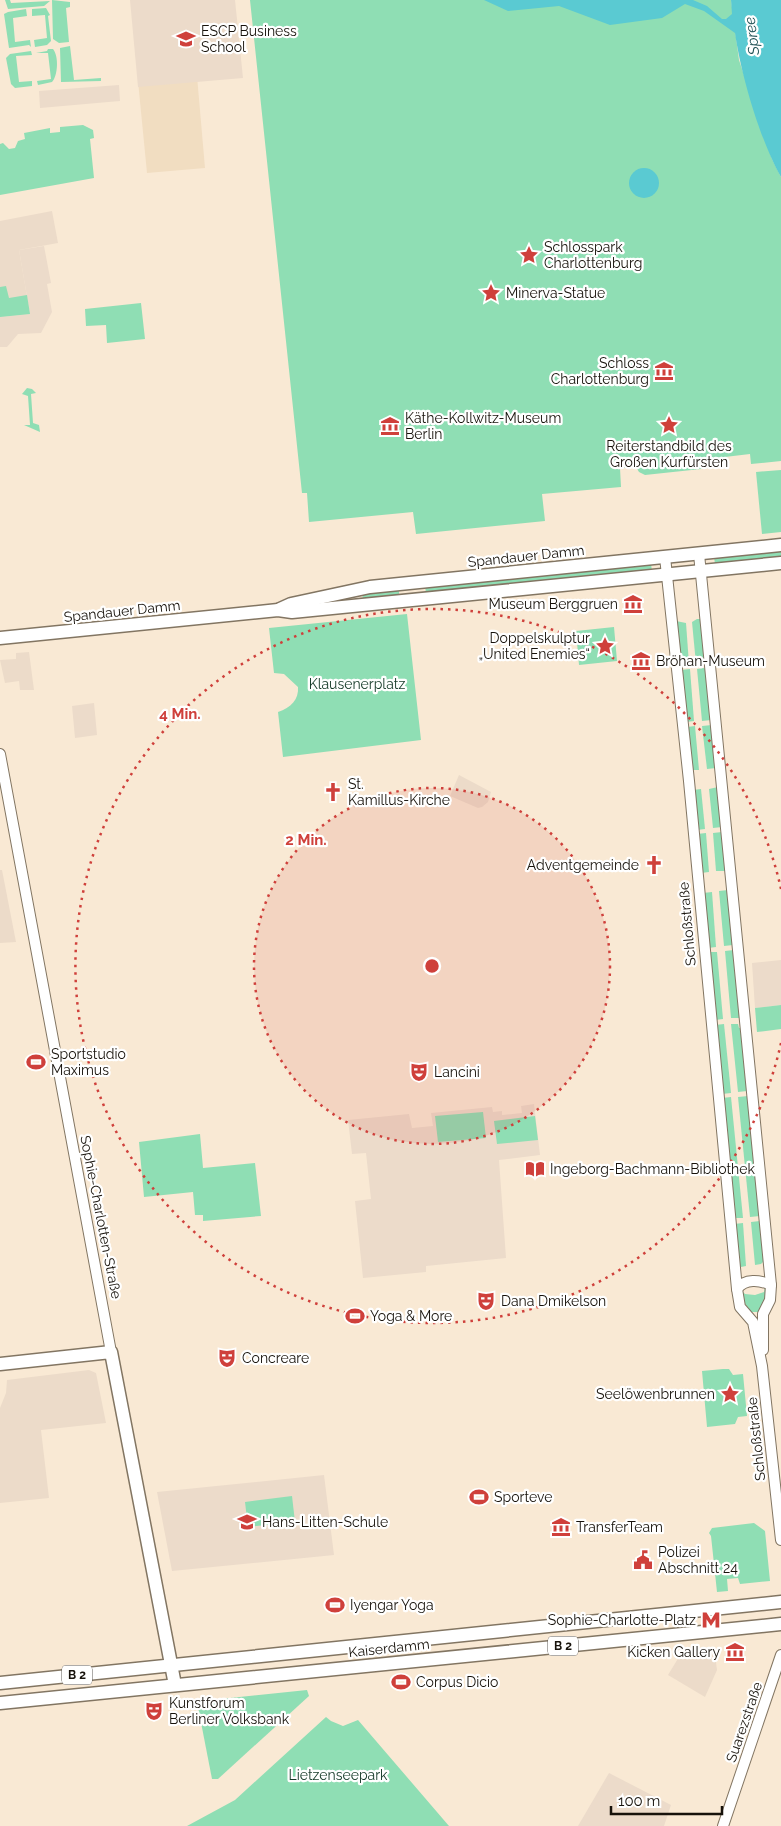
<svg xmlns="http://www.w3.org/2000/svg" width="781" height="1826" viewBox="0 0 781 1826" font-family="Raleway,sans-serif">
<rect width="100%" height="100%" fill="#f9e9d4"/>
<g fill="#ecdbc9">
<path d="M 52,211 L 58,243 L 19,250 L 30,314 L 0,317 L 0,221 Z"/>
<path d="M 29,652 L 34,690 L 20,690 L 19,681 L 5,683 L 0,660 L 16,659 L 16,653 Z"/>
<path d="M 459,775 L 491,792 L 488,802 L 482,807 L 478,808 L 450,796 Z"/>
<path d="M 0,870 L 2,870 L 16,942 L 0,943 Z"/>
<path d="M 89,1370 L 96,1373 L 106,1423 L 41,1430 L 49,1498 L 0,1503 L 0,1408 L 6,1393 L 7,1380 Z"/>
<path d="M 714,1648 L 717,1670 L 705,1697 L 668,1675 L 682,1652 Z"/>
</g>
<path fill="#f1ddc1" d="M 197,76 L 205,168 L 147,173 L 138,81 Z"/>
<g fill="#ecdbca">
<path d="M 130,0 L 235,0 L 243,78 L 138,87 Z"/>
<path d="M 119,85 L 120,101 L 40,108 L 39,91 Z"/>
<path d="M 44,246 L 51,283 L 47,284 L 52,312 L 41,333 L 18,334 L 7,347 L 0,347 L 0,317 L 30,314 L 19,250 Z"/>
<path d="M 94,703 L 97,735 L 75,738 L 72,706 Z"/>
<path d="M 781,960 L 781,1005 L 755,1008 L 752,963 Z"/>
<path d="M 534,1104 L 540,1155 L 499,1160 L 506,1258 L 426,1266 L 426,1272 L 363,1278 L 355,1201 L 371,1199 L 366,1153 L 352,1154 L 348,1120 L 409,1114 L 412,1128 L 433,1126 L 431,1113 L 492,1107 L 493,1112 L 502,1111 L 502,1115 L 522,1113 L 521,1106 Z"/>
<path d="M 324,1475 L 334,1555 L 172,1571 L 157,1492 Z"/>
<path d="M 609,1773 L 671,1805 L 664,1826 L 578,1826 Z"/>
</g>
<g fill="#8fdeb4">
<path d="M 5,0 L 10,0 L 11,3 L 50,1 L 44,6 L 8,9 Z"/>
<path d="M 52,0 L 70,2 L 70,7 L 66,8 L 69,42 L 59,43 L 53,39 Z"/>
<path d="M 250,0 L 731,0 L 739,60 L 772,159 L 781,177 L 781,461 L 751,464 L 750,454 L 708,459 L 708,464 L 701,469 L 645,475 L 639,472 L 636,467 L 620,468 L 621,487 L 542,494 L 545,521 L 416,534 L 413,512 L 309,522 L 307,493 L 302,493 Z"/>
<path d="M 46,8 L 50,15 L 48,16 L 51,41 L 47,45 L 35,47 L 34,40 L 47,38 L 45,15 L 32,16 L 32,9 Z"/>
<path d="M 26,9 L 27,16 L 13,18 L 15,42 L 30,40 L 31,47 L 29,45 L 9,48 L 4,14 L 8,12 Z"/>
<path d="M 70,46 L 74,80 L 101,78 L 101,81 L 61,82 L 60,48 Z"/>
<path d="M 48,49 L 53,49 C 59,56 58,76 52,82 L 38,85 L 37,81 L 51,79 L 48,53 L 36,53 L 47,51 Z"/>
<path d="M 31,51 L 32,55 L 16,56 L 19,82 L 32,81 L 32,86 L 15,88 L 11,84 L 6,58 L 10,54 Z"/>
<path d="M 83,125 L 93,130 L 94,138 L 90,139 L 94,178 L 0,195 L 0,144 L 3,143 L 9,149 L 15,148 L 18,141 L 25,139 L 24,133 L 50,128 L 50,133 L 60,132 L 60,127 Z"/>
<path d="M 6,286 L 9,298 L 27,295 L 30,314 L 0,317 L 0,287 Z"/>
<path d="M 141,303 L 145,339 L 107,343 L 106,325 L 86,326 L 85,309 Z"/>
<path d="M 27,388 L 32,389 L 36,393 L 31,394 L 33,423 L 39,425 L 40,432 L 24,425 L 30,425 L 28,396 L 22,394 Z"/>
<path d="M 781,470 L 781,532 L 762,534 L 756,472 Z"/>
<path d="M 781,551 L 781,558 L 715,564 L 714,557 Z"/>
<path d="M 651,564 L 652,571 L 426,593 L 425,586 Z"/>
<path d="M 399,589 L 399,595 L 363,599 L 362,593 Z"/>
<path d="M 407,614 L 421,740 L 283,757 L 278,712 C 291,708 299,699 298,687 L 284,674 L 274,673 L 269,628 Z"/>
<path d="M 697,619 L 701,619 L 705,658 L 704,663 L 696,664 L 692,622 Z"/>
<path d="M 676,621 L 686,623 L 689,664 L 681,665 Z"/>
<path d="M 614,627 L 617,661 L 579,665 L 576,631 Z"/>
<path d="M 704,668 L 706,671 L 711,720 L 702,721 L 697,669 Z"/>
<path d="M 690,669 L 694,721 L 686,722 L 681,670 Z"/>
<path d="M 712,725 L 716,768 L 707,769 L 702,726 Z"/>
<path d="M 695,726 L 699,770 L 691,770 L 687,727 Z"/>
<path d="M 718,787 L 722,827 L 713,828 L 709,789 Z"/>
<path d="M 701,789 L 705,829 L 697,830 L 693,790 Z"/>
<path d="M 722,832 L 726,871 L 716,871 L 713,833 Z"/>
<path d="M 706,833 L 709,872 L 701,873 L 697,834 Z"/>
<path d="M 728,890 L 733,945 L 724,946 L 719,891 Z"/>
<path d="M 712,892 L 716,947 L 708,948 L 703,893 Z"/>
<path d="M 734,950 L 740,1018 L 731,1018 L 725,951 Z"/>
<path d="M 708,952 L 717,952 L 723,1019 L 715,1020 Z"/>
<path d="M 781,1005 L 781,1029 L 757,1032 L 755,1008 Z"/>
<path d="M 724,1024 L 731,1093 L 722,1094 L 715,1025 Z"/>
<path d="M 731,1024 L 738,1024 L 739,1028 L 741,1028 L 747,1091 L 738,1092 Z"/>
<path d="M 748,1096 L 760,1216 L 750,1217 L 738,1097 Z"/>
<path d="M 731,1097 L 743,1218 L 734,1218 L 722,1098 Z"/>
<path d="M 483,1112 L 486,1138 L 438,1142 L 435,1116 Z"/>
<path d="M 535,1116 L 538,1140 L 497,1144 L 494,1121 Z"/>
<path d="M 200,1134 L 203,1168 L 255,1163 L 261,1216 L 203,1221 L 203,1215 L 195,1215 L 193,1192 L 144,1197 L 139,1142 Z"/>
<path d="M 760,1221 L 764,1261 L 761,1264 L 755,1265 L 751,1222 Z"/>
<path d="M 743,1223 L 746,1266 L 741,1267 L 738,1262 L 734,1224 Z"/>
<path d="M 765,1286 C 770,1295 763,1303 759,1312 L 751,1312 L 743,1301 L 741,1290 L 745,1294 L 755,1295 L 764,1292 Z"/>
<path d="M 723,1369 L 729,1369 L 733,1375 L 743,1374 L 747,1416 L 738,1417 L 735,1424 L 707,1427 L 702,1371 Z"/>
<path d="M 292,1496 L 295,1522 L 248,1527 L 245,1502 Z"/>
<path d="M 754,1523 L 765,1531 L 770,1581 L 740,1584 L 738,1578 L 727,1579 L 728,1591 L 717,1592 L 711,1536 L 709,1533 L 712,1528 Z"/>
<path d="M 307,1690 L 309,1696 L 218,1779 L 212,1779 L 198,1707 L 202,1701 Z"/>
<path d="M 326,1717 L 331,1721 L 343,1726 L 358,1720 L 449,1826 L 187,1826 L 235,1800 Z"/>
</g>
<g fill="#5acad2">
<path d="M 484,0 L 693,0 L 707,6 L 722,19 L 726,19 L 732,14 L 731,0 L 781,0 L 781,177 C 760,140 741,75 735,33 L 704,11 L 685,4 L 662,18 L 610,25 L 559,6 L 508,11 Z"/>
<circle cx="644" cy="183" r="15"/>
</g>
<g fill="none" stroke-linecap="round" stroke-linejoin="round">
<g stroke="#827562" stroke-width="12">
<g id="minor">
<path d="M 699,554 L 771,1285 L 770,1300 L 763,1314 L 763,1350"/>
<path d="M 665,557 L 689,781 L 737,1289 L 740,1307 L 753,1322 L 762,1366 L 781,1540"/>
<path d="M 0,754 L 111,1352"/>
<path d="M 737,1289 C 745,1278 760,1280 771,1285"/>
<path d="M 723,1826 L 781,1655"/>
</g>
</g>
<g stroke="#827562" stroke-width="15">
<g id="major">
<path d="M 280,609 L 291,604 L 370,587 L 781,545"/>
<path d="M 0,638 L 278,610 L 292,612 L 781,563"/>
<path d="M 0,1364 L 111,1352 L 175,1685"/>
<path d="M 0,1683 L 781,1602"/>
<path d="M 0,1703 L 781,1624"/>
</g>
</g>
<use href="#minor" stroke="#fff" stroke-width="10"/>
<use href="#major" stroke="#fff" stroke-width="12"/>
</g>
<circle cx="432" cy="966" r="178" fill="#cf403b" fill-opacity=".12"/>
<g fill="none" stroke="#cf403b" stroke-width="2.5" stroke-dasharray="2.5 5">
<circle cx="432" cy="966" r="178"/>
<path d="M781 1043A357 357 0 1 1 781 889"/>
</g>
<defs>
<g id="university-bare" transform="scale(1.5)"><path d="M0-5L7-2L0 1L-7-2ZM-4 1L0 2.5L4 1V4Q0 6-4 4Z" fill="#cf403b" stroke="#fff" stroke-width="2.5" paint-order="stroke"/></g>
<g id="sight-bare" transform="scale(1.5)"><path d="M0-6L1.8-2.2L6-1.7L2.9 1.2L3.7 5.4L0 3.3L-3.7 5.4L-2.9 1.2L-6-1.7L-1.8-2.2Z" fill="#cf403b" stroke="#fff" stroke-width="2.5" paint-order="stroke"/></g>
<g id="museum-bare" transform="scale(1.5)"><path d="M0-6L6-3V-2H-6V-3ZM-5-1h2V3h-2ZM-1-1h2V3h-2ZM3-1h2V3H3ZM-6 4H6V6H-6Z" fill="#cf403b" stroke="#fff" stroke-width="2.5" paint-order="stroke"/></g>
<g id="church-bare" transform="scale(1.5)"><path d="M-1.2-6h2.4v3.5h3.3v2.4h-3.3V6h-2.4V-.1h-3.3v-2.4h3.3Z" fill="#cf403b" stroke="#fff" stroke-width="2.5" paint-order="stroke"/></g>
<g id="stadium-bare" transform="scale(1.5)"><path d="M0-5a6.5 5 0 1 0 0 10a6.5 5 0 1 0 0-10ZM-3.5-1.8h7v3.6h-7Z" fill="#cf403b" stroke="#fff" stroke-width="2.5" paint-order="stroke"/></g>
<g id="theatre-bare" transform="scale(1.5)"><path d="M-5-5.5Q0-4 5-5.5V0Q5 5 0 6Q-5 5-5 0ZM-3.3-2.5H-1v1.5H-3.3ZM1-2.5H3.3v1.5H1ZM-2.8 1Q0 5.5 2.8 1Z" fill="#cf403b" stroke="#fff" stroke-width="2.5" paint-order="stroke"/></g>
<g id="library-bare" transform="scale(1.5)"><path d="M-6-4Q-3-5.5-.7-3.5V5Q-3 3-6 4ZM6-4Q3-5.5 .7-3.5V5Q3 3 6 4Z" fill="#cf403b" stroke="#fff" stroke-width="2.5" paint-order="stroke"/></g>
<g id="school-bare" transform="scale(1.5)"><path d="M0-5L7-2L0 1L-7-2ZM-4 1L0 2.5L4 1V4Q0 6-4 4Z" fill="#cf403b" stroke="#fff" stroke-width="2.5" paint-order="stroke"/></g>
<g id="civic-bare" transform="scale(1.5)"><path d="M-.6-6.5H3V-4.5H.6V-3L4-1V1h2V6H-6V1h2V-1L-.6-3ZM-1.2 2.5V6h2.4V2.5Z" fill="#cf403b" stroke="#fff" stroke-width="2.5" paint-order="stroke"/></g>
<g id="metro-bare" transform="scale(1.5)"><path d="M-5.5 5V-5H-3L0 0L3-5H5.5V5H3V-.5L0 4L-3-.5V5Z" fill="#cf403b" stroke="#fff" stroke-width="2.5" paint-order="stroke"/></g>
</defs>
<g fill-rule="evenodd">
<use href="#university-bare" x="186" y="39"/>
<use href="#sight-bare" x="529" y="255"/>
<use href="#sight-bare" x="491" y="293"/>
<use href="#museum-bare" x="664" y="371"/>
<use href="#sight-bare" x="669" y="425"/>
<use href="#museum-bare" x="390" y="426"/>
<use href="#museum-bare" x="633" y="604"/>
<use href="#sight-bare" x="605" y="646"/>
<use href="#museum-bare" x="641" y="661"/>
<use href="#church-bare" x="333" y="792"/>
<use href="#church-bare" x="654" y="865"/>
<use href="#stadium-bare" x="36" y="1062"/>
<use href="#theatre-bare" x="419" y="1072"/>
<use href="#library-bare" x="535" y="1169"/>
<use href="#theatre-bare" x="486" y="1301"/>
<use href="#stadium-bare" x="355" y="1316"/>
<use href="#theatre-bare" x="227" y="1358"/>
<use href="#sight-bare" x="730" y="1394"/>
<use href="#stadium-bare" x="479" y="1497"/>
<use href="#school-bare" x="247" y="1522"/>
<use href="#museum-bare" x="561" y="1527"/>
<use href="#civic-bare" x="643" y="1560"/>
<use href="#stadium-bare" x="335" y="1605"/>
<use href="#metro-bare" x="711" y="1620"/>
<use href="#museum-bare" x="735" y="1652"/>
<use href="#stadium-bare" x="401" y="1682"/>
<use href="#theatre-bare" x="154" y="1711"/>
</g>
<g text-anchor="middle" stroke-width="4.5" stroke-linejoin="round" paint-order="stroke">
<g fill="#fff" stroke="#5d5954" stroke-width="1">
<rect x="548" y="1636.5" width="30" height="19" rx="4"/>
<rect x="62" y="1665.5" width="30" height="19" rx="4"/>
</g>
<g font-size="12" font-weight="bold" fill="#17120b">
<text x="563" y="1650">B 2</text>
<text x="77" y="1679">B 2</text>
</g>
<g font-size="14" fill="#17120b" stroke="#fff" text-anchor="start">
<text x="201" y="36">ESCP Business<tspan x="201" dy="16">School</tspan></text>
<text x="544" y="252">Schlosspark<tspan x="544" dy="16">Charlottenburg</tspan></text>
<text x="506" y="298">Minerva-Statue</text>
<text x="649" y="368" text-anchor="end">Schloss<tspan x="649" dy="16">Charlottenburg</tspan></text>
<text x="405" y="423">Käthe-Kollwitz-Museum<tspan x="405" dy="16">Berlin</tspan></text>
<text x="669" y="451" text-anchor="middle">Reiterstandbild des<tspan x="669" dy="16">Großen Kurfürsten</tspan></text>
<text x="618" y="609" text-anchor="end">Museum Berggruen</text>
<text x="590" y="643" text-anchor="end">Doppelskulptur<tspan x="590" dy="16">„United Enemies“</tspan></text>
<text x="656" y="666">Bröhan-Museum</text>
<text x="348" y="789">St.<tspan x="348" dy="16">Kamillus-Kirche</tspan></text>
<text x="639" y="870" text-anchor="end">Adventgemeinde</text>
<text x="51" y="1059">Sportstudio<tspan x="51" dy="16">Maximus</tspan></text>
<text x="434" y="1077">Lancini</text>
<text x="550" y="1174">Ingeborg-Bachmann-Bibliothek</text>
<text x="501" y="1306">Dana Dmikelson</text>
<text x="370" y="1321">Yoga &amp; More</text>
<text x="242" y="1363">Concreare</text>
<text x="715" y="1399" text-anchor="end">Seelöwenbrunnen</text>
<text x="494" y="1502">Sporteve</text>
<text x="262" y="1527">Hans-Litten-Schule</text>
<text x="576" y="1532">TransferTeam</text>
<text x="658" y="1557">Polizei<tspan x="658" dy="16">Abschnitt 24</tspan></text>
<text x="350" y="1610">Iyengar Yoga</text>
<text x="696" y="1625" text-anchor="end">Sophie-Charlotte-Platz</text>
<text x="720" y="1657" text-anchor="end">Kicken Gallery</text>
<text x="416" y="1687">Corpus Dicio</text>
<text x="169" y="1708">Kunstforum<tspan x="169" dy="16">Berliner Volksbank</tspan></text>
</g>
<g font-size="14" fill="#17120b" stroke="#fff">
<text transform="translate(526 556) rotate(-6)" y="5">Spandauer Damm</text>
<text transform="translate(122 611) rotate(-6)" y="5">Spandauer Damm</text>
<text transform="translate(687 924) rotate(-95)" y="5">Schloßstraße</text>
<text transform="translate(101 1217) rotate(79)" y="5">Sophie-Charlotten-Straße</text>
<text transform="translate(756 1439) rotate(-96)" y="5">Schloßstraße</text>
<text transform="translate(389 1648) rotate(-6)" y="5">Kaiserdamm</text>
<text transform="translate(744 1722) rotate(-71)" y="5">Suarezstraße</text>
</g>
<g font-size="14" fill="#143927" stroke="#fff">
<text x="357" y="689">Klausenerplatz</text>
<text x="338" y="1780">Lietzenseepark</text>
</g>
<g font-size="15" font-style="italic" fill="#205155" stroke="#fff">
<text transform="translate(752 36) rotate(-97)" y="5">Spree</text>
</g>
</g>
<circle cx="432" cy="966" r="8" fill="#cf403b" stroke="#fff" stroke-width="2.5"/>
<g font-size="15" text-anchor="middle" font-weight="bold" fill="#cf403b" stroke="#fff" stroke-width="4.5" stroke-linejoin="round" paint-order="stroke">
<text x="180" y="719">4 Min.</text>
<text x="306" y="845">2 Min.</text>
</g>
<path d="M611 1806v8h111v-8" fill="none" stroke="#17120b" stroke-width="2.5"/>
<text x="618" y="1806" font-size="15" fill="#17120b" stroke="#ffffff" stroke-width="4" paint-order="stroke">100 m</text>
</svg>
